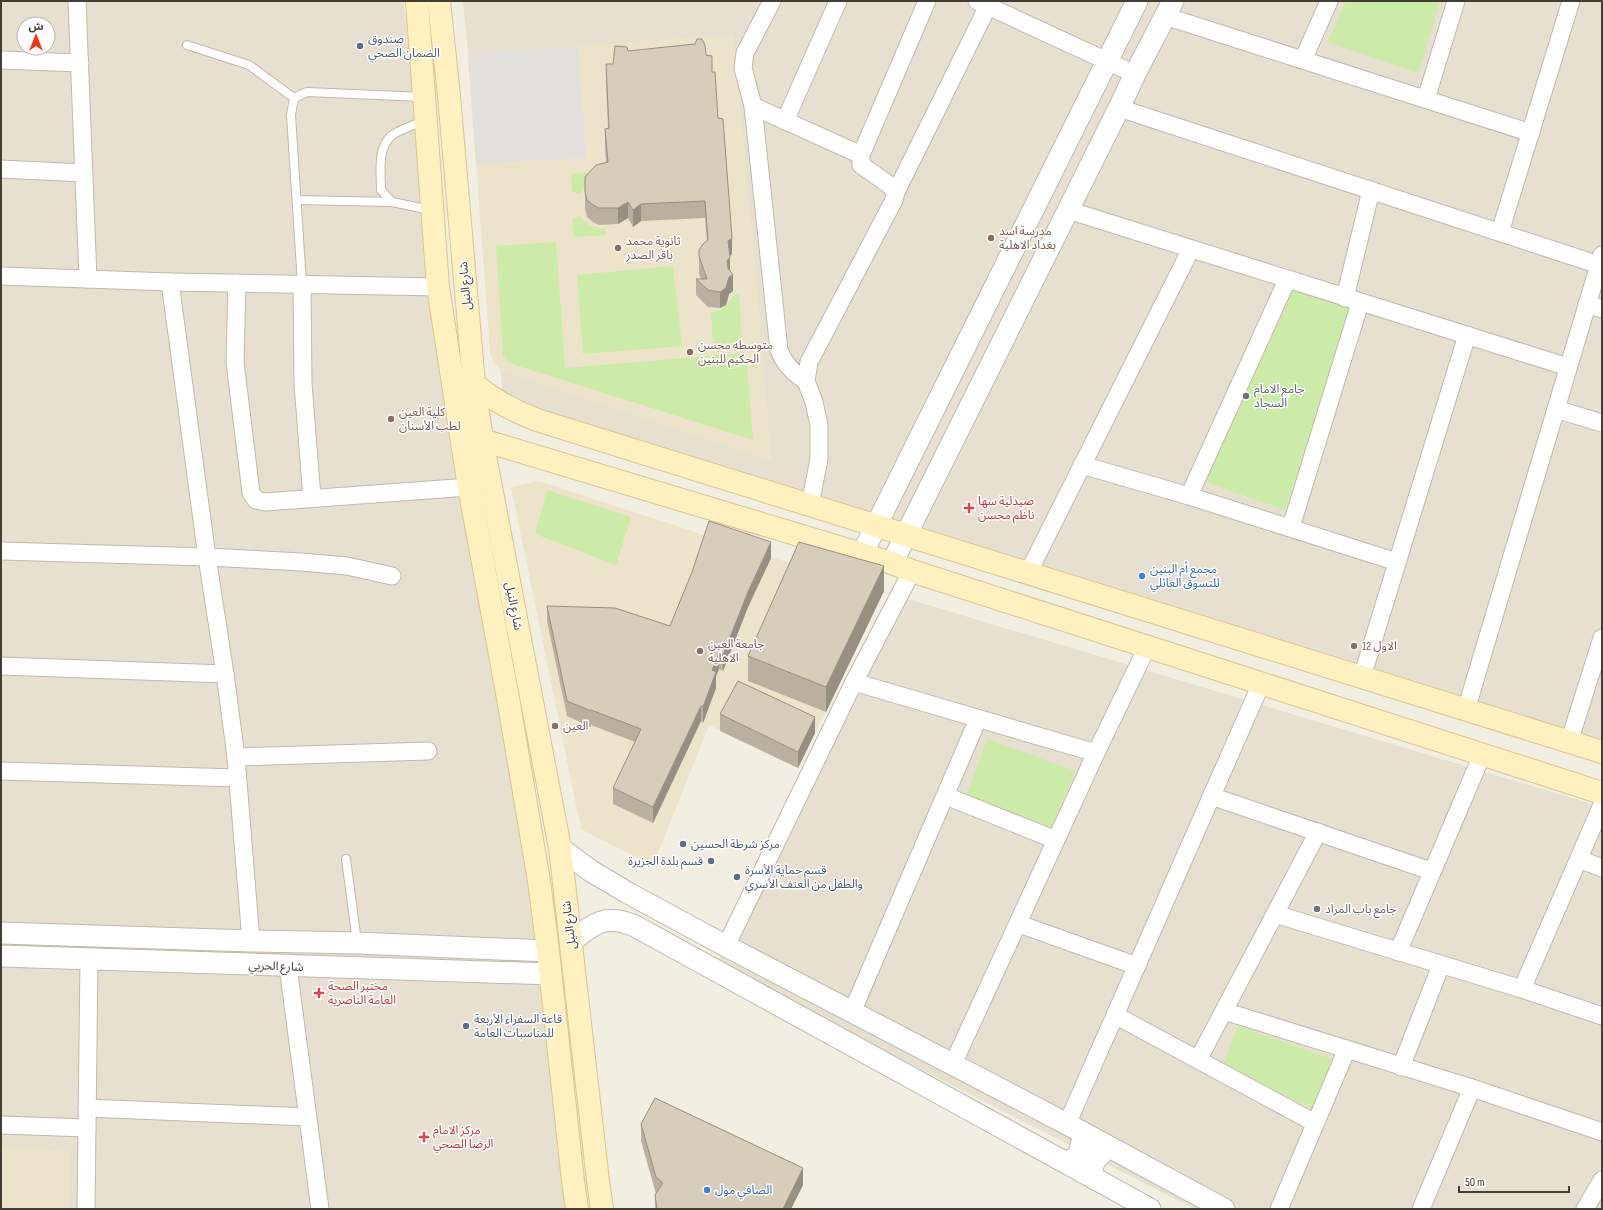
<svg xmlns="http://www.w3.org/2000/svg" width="1603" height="1210" viewBox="0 0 1603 1210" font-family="'Sofia Sans Condensed','Noto Sans Arabic',sans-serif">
<rect width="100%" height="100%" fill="#f2eee2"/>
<g fill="#e7e0d0" fill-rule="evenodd">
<path d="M 1,1 L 403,1 L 589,1209 L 1,1209 ZM 24,24 L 48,24 L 48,48 L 24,48 Z"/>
<path d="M 463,1 L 1602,1 L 1602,745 L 504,406 Z"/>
<path d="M 905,598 L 1602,807 L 1602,1209 L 1195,1209 L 716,965 Z"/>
</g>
<g fill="#ede3cb">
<path d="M 733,34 L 754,252 L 771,460 L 506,373 L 499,369 L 493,362 L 490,352 L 468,55 Z"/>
<path d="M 539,481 L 799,566 L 825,712 L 798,768 L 709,725 L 653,866 L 581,829 L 511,487 Z"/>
<path d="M 1,1147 L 70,1151 L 69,1209 L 1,1209 Z"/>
</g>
<g fill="#cceaa8">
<path d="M 1346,1 L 1440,1 L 1418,73 L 1328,42 Z"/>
<path d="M 603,172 L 588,183 L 580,194 L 572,192 L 571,174 Z"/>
<path d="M 580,216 L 590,226 L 605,229 L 606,235 L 574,237 L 572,219 Z"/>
<path d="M 556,242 L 565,368 L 746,353 L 753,440 L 509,363 L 503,356 L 496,246 Z"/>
<path d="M 673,266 L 682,346 L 583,354 L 577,275 Z"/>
<path d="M 1293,290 L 1350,309 L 1285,510 L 1205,482 Z"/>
<path d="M 735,294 L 739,295 L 742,343 L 713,344 L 711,313 C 723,311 728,304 735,294 Z"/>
<path d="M 547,490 L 631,517 L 616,565 L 535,534 Z"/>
<path d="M 987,739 L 1075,771 L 1050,831 L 966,798 Z"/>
<path d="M 1238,1026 L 1332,1059 L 1313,1109 L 1223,1065 Z"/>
</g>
<path fill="#e2e0db" d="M 578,46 L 586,158 L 476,164 L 468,55 Z"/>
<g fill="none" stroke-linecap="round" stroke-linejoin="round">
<g stroke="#c1b8a8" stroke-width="10">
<g id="service">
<path d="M 187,45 L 249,65 L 294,98"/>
<path d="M 425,120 C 417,124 396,131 391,136 C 377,149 381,174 381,190 L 392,202 L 431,210"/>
<path d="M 297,200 L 392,202"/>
<path d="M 302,284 L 291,115 L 294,98 L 307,92 L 423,97"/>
<path d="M 346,859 L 357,942"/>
</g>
</g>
<g stroke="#c1b8a8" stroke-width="19">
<g id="minor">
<path d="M 77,1 L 88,279"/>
<path d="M 772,1 L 745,53 L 743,68 L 753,106 L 779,350 C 784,364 793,373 806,381"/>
<path d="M 977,1 L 1135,74"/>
<path d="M 1165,16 L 1531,133"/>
<path d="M 1,60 L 80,63"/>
<path d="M 1303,60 L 1329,1"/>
<path d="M 1426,99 L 1456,1"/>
<path d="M 753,106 L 861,155"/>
<path d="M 1119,108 L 1599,265"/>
<path d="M 785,121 L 838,1"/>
<path d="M 1,169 L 84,173"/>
<path d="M 896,192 L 988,6"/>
<path d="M 1068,210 L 1568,367"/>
<path d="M 1500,232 L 1571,1"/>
<path d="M 1,276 L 170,282 L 438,287"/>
<path d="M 170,282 L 207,557 L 225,674 L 236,757 L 251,941"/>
<path d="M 237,283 L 235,362 L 251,493 L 256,500 L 265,502 L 469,487"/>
<path d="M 302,284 L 303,384 L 312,498"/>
<path d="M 1345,298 L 1371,190"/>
<path d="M 1587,304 L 1602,309"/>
<path d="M 1556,409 L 1602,423"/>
<path d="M 1082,465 L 1189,496 L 1397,562"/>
<path d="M 1189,496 L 1287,280"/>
<path d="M 810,505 L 819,459 L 819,425 L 814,402 L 806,381 L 809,362 L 894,200 L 896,192 L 888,184 L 861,165 L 861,155 L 927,1"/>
<path d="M 1291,527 L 1360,303"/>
<path d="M 1,551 L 207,557 L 302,562 L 347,566 L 392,576"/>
<path d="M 1028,573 L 1191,249"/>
<path d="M 1,666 L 225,674"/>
<path d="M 1362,677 L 1467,335"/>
<path d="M 854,682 L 1096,753"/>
<path d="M 1466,710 L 1602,255"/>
<path d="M 1569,742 L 1602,638"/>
<path d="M 236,757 L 428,751"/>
<path d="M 1,771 L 237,778"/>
<path d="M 946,796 L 1056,840"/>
<path d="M 1211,796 L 1431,871"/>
<path d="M 1579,859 L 1602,868"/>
<path d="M 1275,914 L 1522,989 L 1602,1016"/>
<path d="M 1019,924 L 1137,966"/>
<path d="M 726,946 L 854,682 L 912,571"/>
<path d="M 1398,952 L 1482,755"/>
<path d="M 288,967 L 320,1209"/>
<path d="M 1522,989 L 1602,805"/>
<path d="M 1224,1011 L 1472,1088 L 1602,1132"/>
<path d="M 852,1012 L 978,719"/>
<path d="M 1115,1015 L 1315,1123"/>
<path d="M 1198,1060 L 1318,832"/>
<path d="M 953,1064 L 1096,753 L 1148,645"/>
<path d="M 1401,1067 L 1441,965"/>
<path d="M 87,1108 L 307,1117"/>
<path d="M 1067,1124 L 1261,684"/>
<path d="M 1,1125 L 87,1128"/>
<path d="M 86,1209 L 89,959"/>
<path d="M 1279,1209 L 1347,1049"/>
<path d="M 1421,1209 L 1472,1088"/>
<path d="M 1585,1209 L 1602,1180"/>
</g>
</g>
<g stroke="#c1b8a8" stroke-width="23">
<g id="tertiary">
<path d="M 862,554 L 1137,1"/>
<path d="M 892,563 L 1119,108 L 1135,74 L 1173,1"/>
<path d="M 560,848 L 591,871 L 628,893 L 726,946 L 1067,1124 L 1224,1209"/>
<path d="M 1,933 L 251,941 L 357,943 L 548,951"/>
<path d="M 571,942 C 593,924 604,914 633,925 L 1150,1209"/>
<path d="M 1,956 L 551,974"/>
<path d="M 1063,1161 L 1072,1161 L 1079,1154 L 1084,1134"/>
<path d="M 1095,1179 C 1087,1164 1098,1157 1108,1147"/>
</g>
</g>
<g stroke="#d9c591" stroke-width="24">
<g id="secondary">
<path d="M 417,1 L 438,287 L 469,487 L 508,698 L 539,881 L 548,951 L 573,1181 L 577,1209"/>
<path d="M 439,1 L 449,96 L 474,384 L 482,440 L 560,848 L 598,1181 L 602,1209"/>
<path d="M 474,384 C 493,400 513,411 537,420 L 1602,752"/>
<path d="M 482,440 L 892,563 L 912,571 C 1142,644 1372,720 1602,793"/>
</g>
</g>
<use href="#service" stroke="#fff" stroke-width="8"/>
<use href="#minor" stroke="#fff" stroke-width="17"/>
<use href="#tertiary" stroke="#fff" stroke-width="21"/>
<use href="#secondary" stroke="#fff0c0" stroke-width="22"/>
</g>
<g fill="#baafa0">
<path d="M 628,51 L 706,55 L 712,72 L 718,118 L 732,254 L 729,256 L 730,270 L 733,291 L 729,294 L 726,305 L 720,308 L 708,307 L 696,295 L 696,279 L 701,279 L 699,273 L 699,250 L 707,241 L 705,218 L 641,221 L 633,227 L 628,218 L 618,224 L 599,225 L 593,222 L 587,217 L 585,208 L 585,192 L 606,162 L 605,146 L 605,129 L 608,128 L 606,81 L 606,64 L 613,64 Z"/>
<path d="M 771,558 L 748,607 L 723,671 L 719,669 L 716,676 L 716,688 L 703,723 L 701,721 L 653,823 L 613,804 L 613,788 L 635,742 L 591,725 L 591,727 L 567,716 L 547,621 L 547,606 L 670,626 Z"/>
<path d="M 884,591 L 826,712 L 748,681 L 748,656 Z"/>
<path d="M 720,714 L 815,733 L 798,768 L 720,731 Z"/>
<path d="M 641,1124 L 803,1185 L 791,1209 L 655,1209 L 655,1195 L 656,1194 L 641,1141 Z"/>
</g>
<g fill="#978f82">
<path d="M 628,202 L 628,218 L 618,224 L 618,208 Z"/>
<path d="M 641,204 L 641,221 L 633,227 L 633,210 Z"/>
<path d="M 732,238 L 732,254 L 728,258 L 728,241 Z"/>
<path d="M 730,257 L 730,273 L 727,278 L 727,261 Z"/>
<path d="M 733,275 L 733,291 L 729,294 L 726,305 L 720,308 L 720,292 L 729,277 Z"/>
<path d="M 771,542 L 771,558 L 748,607 L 723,671 L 723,655 L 748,592 Z"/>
<path d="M 884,566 L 884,591 L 826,712 L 826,687 Z"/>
<path d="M 719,654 L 719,669 L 716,676 L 716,688 L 703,723 L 703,707 L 712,670 Z"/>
<path d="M 701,706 L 701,721 L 653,823 L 653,807 Z"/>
<path d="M 815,717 L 815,733 L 798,768 L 798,752 Z"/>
<path d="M 803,1168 L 803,1185 L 791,1209 L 783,1209 Z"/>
</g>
<g fill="#d8ccba" stroke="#978f82">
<path d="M 697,39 L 702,39 L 705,45 L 706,55 L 712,56 L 712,72 L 715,72 L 718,118 L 723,119 L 732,238 L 728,241 L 730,257 L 727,261 L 728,268 L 733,275 L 729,277 L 726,288 L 720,292 L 708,290 L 696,279 L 707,279 L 699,256 L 699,250 L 703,244 L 708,240 L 705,201 L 641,204 L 633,210 L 628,202 L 618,208 L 599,208 L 593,205 L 587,200 L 585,192 L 585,177 L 596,165 L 608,162 L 605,129 L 609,128 L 606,64 L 613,64 L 615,46 L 627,47 L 628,51 L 695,44 Z"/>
<path d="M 709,521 L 771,542 L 748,592 L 723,655 L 719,654 L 712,670 L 716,672 L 703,707 L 701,706 L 653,807 L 613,788 L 641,729 L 591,710 L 591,711 L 567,701 L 547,606 L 615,608 L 670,626 L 692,572 Z"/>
<path d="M 799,542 L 884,566 L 826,687 L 748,656 Z"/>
<path d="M 738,681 L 815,717 L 798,752 L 720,714 Z"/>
<path d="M 655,1098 L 803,1168 L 783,1209 L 657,1209 L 655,1195 L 663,1183 L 656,1177 L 641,1124 Z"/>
</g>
<g fill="#5c6f8a" stroke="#fff" stroke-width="1.5">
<circle cx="360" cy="46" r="4"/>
<circle cx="683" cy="844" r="4"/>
<circle cx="711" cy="861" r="4"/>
<circle cx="737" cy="877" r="4"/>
<circle cx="466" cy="1026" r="4"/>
</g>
<g fill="#8d6e63" stroke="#fff" stroke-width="1.5">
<circle cx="991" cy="238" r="4"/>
<circle cx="618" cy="248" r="4"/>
<circle cx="690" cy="352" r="4"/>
<circle cx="391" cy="419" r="4"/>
<circle cx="1354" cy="646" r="4"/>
<circle cx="700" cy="651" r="4"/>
<circle cx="555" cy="726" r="4"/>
</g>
<g fill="#6b7280" stroke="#fff" stroke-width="1.5">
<circle cx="1246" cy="396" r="4"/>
<circle cx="1317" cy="909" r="4"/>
</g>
<g fill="#e0444e" stroke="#fff" stroke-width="1.5">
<path d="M967 502h4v4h4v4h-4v4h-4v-4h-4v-4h4z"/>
<path d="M317 987h4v4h4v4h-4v4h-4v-4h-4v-4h4z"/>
<path d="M422 1131h4v4h4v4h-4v4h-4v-4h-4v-4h4z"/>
</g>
<g fill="#3f7fe0" stroke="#fff" stroke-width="1.5">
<circle cx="1142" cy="576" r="4"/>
<circle cx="707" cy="1190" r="4"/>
</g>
<g text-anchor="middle" stroke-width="3" stroke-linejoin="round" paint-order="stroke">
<g font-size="12" fill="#4e5e75" stroke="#fff" text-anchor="start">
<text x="368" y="43">صندوق<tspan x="368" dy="14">الضمان الصحي</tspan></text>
<text x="691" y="848">مركز شرطة الحسين</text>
<text x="703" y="865" text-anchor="end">قسم بلدة الجزيرة</text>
<text x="745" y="874">قسم حماية الأسرة<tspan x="745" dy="14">والطفل من العنف الأسري</tspan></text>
<text x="474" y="1023">قاعة السفراء الأربعة<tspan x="474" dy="14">للمناسبات العامة</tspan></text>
</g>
<g font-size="12" fill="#785e54" stroke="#fff" text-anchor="start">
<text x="999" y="235">مدرسة اسد<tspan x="999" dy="14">بغداد الاهلية</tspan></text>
<text x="626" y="245">ثانوية محمد<tspan x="626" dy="14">باقر الصدر</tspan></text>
<text x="698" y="349">متوسطه محسن<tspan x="698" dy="14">الحكيم للبنين</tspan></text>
<text x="399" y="416">كلية العين<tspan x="399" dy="14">لطب الأسنان</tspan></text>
<text x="708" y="648">جامعة العين<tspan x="708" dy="14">الاهلية</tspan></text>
<text x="1362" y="650">الاول 12</text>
<text x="563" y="730">العين</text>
</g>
<g font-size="12" fill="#443d33" stroke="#fff">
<text transform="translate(465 286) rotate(-95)" y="4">شارع النيل</text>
<text transform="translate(514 606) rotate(79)" y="4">شارع النيل</text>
<text transform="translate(569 925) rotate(-97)" y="4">شارع النيل</text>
<text transform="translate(276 966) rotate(2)" y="4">شارع الحربي</text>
</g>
<g font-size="12" fill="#5b616d" stroke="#fff" text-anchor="start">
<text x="1254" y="393">جامع الامام<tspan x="1254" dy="14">السجاد</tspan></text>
<text x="1325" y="913">جامع باب المراد</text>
</g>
<g font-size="12" fill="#be3a42" stroke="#fff" text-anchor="start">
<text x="978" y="505">صيدلية سها<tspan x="978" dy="14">ناظم محسن</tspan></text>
<text x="328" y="990">مختبر الصحة<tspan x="328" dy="14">العامة الناصرية</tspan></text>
<text x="433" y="1134">مركز الامام<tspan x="433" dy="14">الرضا الصحي</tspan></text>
</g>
<g font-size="12" fill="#366cbe" stroke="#fff" text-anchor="start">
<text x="1150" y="573">مجمع أم البنين<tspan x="1150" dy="14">للتسوق العائلي</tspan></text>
<text x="715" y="1194">الصافي مول</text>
</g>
</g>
<rect width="1603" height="1210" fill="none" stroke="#443d33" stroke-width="4"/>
<g transform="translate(36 36)"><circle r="19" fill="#ffffff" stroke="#b4b1ad"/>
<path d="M0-3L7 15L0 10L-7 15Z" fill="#ff300d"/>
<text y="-6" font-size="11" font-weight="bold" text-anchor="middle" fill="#443d33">ش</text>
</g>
<path d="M1459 1186v6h110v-6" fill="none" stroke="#443d33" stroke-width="2"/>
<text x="1465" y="1186" font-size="12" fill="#443d33" stroke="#ffffff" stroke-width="3" paint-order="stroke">50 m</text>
</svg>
